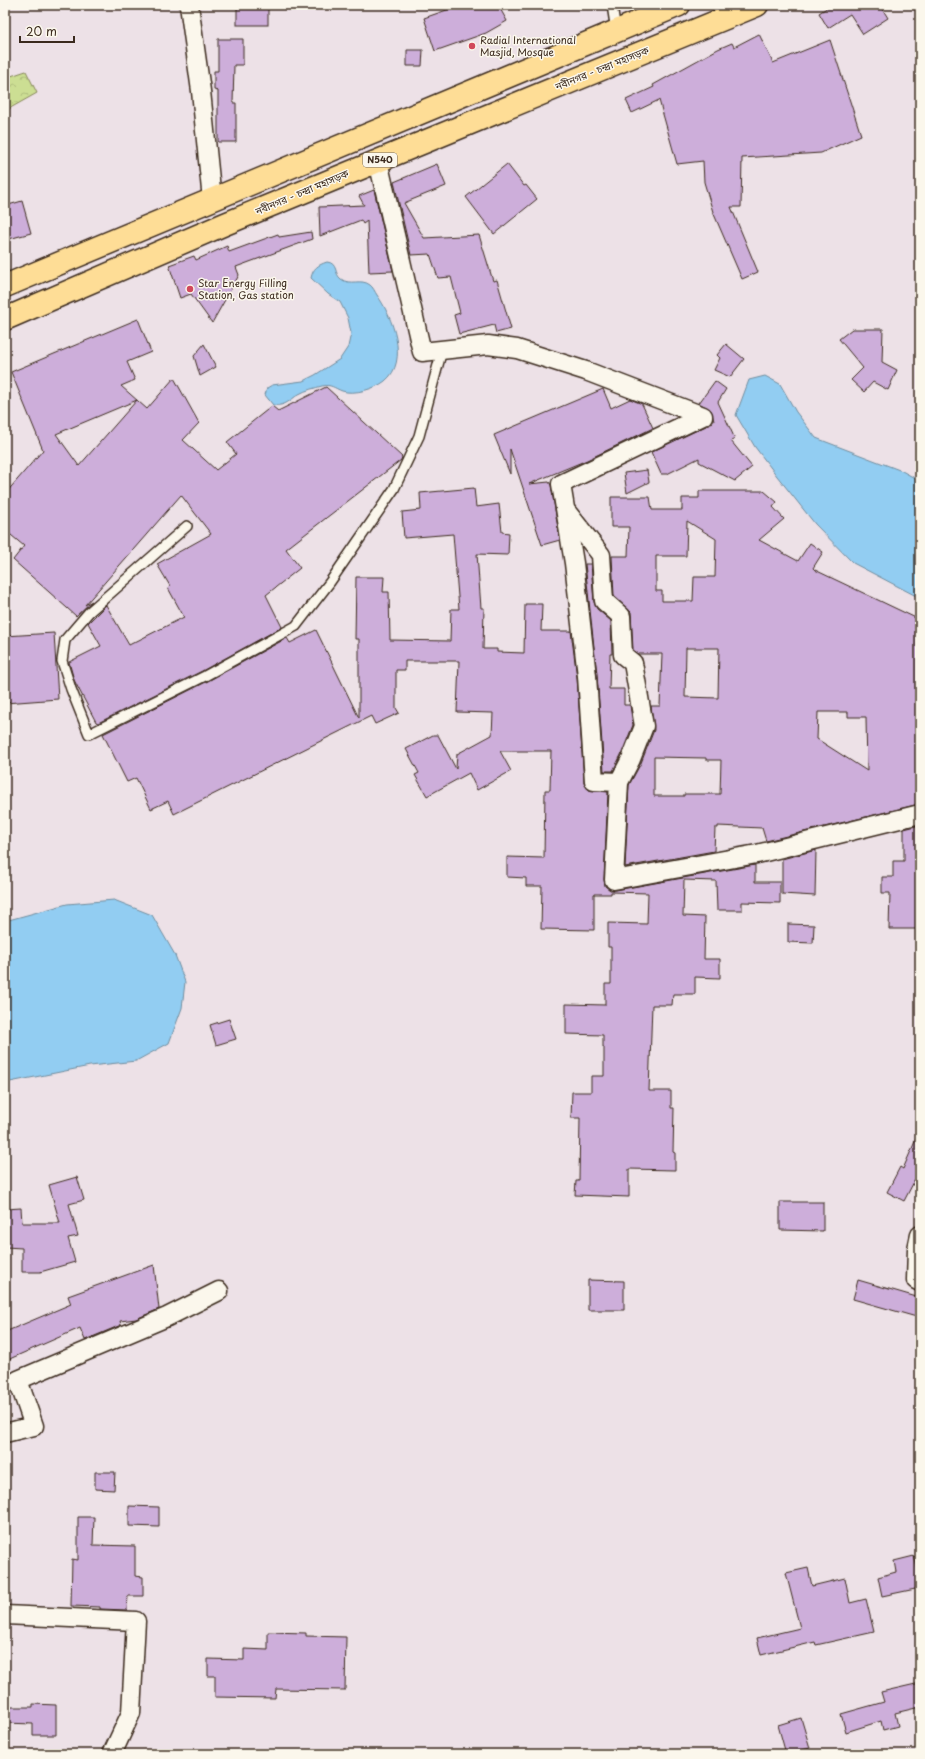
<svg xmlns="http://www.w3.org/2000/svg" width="925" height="1759" viewBox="0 0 925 1759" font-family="'Playpen Sans','Noto Sans Bengali',sans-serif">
<defs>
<pattern id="park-crowns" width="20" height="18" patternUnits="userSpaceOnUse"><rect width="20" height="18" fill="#ccde93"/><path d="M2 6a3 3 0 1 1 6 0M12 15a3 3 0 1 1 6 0" fill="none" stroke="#b0bf7e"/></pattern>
</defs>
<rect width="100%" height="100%" fill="#ede1e7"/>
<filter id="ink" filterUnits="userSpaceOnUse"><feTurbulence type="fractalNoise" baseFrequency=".025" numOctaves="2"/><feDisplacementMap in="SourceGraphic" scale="8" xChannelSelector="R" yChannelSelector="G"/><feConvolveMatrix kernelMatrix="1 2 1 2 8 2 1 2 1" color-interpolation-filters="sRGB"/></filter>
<g filter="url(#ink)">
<path fill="url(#park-crowns)" stroke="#848458" d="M 26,71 L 37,93 L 5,111 L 5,78 Z"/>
<g fill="#92cdf2" stroke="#6f8c9d">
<path d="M 327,262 C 338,263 334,274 341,279 C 350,286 361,278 370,285 C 373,287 375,292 377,295 C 392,316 410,361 385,381 C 375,389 354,395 342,391 C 334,388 331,384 322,386 C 315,388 306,390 299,394 C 290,400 285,407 273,405 L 265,395 L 267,388 L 272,385 L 303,381 L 315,375 L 340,359 L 348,347 L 351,333 L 348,318 L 340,302 L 328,294 L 311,278 C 313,268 318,265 327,262 Z"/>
<path d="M 765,376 L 780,384 L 796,412 L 816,438 L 902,471 L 920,481 L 920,598 L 853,563 L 815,524 L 777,476 L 755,447 L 736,415 L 749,380 Z"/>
<path d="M 114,900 L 152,915 L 175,955 L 185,982 L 182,1008 L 169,1043 L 136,1061 L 90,1066 L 5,1083 L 5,921 L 67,904 Z"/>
</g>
<g fill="#cdaeda" stroke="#3b2a1e" fill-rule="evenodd">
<path d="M 461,5 L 498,5 L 507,21 L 486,33 L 435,51 L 424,18 Z"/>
<path d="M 831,5 L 880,5 L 888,18 L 863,34 L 850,14 L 828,28 L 819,13 Z"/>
<rect x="237" y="7" width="31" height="18"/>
<path d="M 759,34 L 773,63 L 830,40 L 861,135 L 821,153 L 742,158 L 741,207 L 731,207 L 758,272 L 742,279 L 713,212 L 704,182 L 703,161 L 677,164 L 659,100 L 632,113 L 626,100 L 654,87 L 653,85 L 718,49 L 732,43 L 734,47 Z"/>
<path d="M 218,39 L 243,39 L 243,65 L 234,65 L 233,103 L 236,103 L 236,142 L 218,142 L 218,91 L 214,90 L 214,71 L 218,71 Z"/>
<path d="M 407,50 L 423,50 L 422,66 L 407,66 Z"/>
<path d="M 437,164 L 446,186 L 404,203 L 424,238 L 479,235 L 493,281 L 497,280 L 511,329 L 496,333 L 494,325 L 459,334 L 454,315 L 460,313 L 451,277 L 438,278 L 430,254 L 411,255 L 394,182 Z"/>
<path d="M 507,164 L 524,186 L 526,185 L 537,199 L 494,234 L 466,197 Z"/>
<path d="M 374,190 L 393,271 L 369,272 L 367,221 L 363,224 L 361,220 L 320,236 L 319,207 L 364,205 L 359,196 Z"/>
<path d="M 22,201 L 31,233 L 5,240 L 5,206 Z"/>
<path d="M 311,232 L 312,239 L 236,267 L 239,275 L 212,323 L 191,294 L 180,298 L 169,265 L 194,256 L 196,260 L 227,246 L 229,252 L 278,234 L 279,237 Z"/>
<path d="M 138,319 L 151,352 L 127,362 L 135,380 L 121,386 L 147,409 L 174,378 L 199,423 L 183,440 L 216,470 L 236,454 L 227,442 L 272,406 L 278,411 L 326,387 L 402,457 L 401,460 L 286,549 L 300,568 L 266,595 L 282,627 L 202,671 L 98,723 L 96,722 L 74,680 L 69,662 L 101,646 L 88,623 L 106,605 L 129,645 L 184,617 L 168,588 L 170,586 L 157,564 L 211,534 L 181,495 L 85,605 L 92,601 L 76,616 L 13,560 L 24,546 L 5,530 L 5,494 L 43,450 L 11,372 ZM 137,400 L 79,466 L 56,434 Z"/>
<path d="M 852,329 L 883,329 L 882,362 L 897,370 L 888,390 L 873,382 L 864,392 L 851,380 L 863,368 L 839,339 Z"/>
<path d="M 204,344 L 216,367 L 200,376 L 194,356 Z"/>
<path d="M 726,344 L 744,359 L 730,377 L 714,370 L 720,358 L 717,355 Z"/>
<path d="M 715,381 L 726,389 L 718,402 L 735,439 L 731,441 L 752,467 L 735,481 L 699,462 L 699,458 L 667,474 L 661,474 L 651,452 L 708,425 L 714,421 L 711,410 L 699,403 Z"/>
<path d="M 603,389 L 611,408 L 630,399 L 642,404 L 653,428 L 587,460 L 529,484 L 549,482 L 551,485 L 560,540 L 542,545 L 510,449 L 510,474 L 494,435 Z"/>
<path d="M 647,470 L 649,482 L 627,493 L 624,473 Z"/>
<path d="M 474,488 L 476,507 L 499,504 L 502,532 L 509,533 L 508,555 L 477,554 L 481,608 L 484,608 L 483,649 L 497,649 L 497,652 L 524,653 L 525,604 L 542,604 L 541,631 L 571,631 L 577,677 L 584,782 L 589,790 L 608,792 L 604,879 L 605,886 L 610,890 L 616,890 L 755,865 L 755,882 L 780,882 L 780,903 L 742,902 L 742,910 L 717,910 L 716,881 L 684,880 L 683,916 L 705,917 L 704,959 L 720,959 L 720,978 L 695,977 L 695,994 L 673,994 L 672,1005 L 652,1005 L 649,1091 L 671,1091 L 671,1108 L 674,1108 L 673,1152 L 675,1153 L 675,1170 L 629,1169 L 629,1197 L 575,1195 L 576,1181 L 579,1181 L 580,1118 L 571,1118 L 572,1092 L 591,1092 L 591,1076 L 604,1076 L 604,1047 L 603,1047 L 603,1035 L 566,1034 L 566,1004 L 605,1005 L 605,984 L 611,984 L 611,947 L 608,947 L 608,923 L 647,924 L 648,893 L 611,892 L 611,894 L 594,894 L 594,930 L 541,929 L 542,886 L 526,886 L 526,878 L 507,877 L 507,857 L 544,858 L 545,790 L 550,790 L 551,751 L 500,751 L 511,771 L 477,790 L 469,773 L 427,796 L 415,775 L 419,773 L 406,749 L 433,735 L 438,735 L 456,769 L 457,754 L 492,735 L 493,713 L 457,712 L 459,661 L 405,661 L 405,670 L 396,670 L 396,708 L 399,713 L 375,724 L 371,716 L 174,814 L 168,801 L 151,809 L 136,778 L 127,782 L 103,734 L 208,681 L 287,638 L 290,643 L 316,630 L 359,718 L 359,639 L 355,639 L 356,577 L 384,577 L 383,592 L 389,592 L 390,640 L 450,641 L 451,609 L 459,609 L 453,534 L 404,538 L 402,512 L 421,510 L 420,493 Z"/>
<path d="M 699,491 L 764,491 L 777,502 L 773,507 L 784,519 L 759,540 L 798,561 L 810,543 L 823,552 L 813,568 L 815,570 L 920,620 L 920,804 L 766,841 L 762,828 L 718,826 L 718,828 L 715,828 L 714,851 L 625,867 L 629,785 L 641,763 L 654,730 L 651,706 L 660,706 L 662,654 L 639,654 L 633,650 L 631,612 L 614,596 L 612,556 L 628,556 L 629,527 L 611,527 L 611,497 L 650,497 L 652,510 L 682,510 L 682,498 L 699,498 ZM 687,521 L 716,539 L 715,577 L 694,577 L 693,601 L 662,601 L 662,591 L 656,591 L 656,556 L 686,556 ZM 686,648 L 719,648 L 718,698 L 685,697 ZM 818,712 L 848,712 L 848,717 L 866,717 L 867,771 L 817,739 ZM 654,757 L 706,758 L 706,760 L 721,760 L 720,794 L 684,794 L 684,796 L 654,796 Z"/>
<path d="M 585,564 L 591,564 L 594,602 L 597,609 L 611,621 L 612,654 L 610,654 L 609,689 L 624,689 L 624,705 L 630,705 L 633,725 L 621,755 L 613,771 L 604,771 L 597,675 Z"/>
<path d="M 54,633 L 58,699 L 5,703 L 5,636 Z"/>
<path d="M 920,825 L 920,929 L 889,929 L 890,893 L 882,893 L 882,877 L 893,877 L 893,861 L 904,861 L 904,829 Z"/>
<path d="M 816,850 L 815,896 L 782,894 L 782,859 Z"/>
<path d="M 788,924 L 814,925 L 813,943 L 788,942 Z"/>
<path d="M 229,1019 L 236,1039 L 216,1045 L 210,1025 Z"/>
<path d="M 920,1130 L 920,1170 L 904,1201 L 887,1192 L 900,1167 L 903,1169 Z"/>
<path d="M 77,1177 L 84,1200 L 69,1204 L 78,1236 L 68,1238 L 75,1262 L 40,1272 L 22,1272 L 22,1248 L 5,1247 L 6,1209 L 21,1208 L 22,1223 L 60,1223 L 49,1185 Z"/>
<path d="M 780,1202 L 823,1202 L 823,1231 L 780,1230 Z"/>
<path d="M 154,1265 L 159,1309 L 136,1319 L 120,1321 L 121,1325 L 85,1340 L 80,1328 L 5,1361 L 5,1332 L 71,1304 L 68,1296 Z"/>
<path d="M 588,1280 L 624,1281 L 624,1310 L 588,1310 Z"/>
<path d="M 858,1280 L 920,1298 L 920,1318 L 853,1299 Z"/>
<path d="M 95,1472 L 115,1472 L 114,1490 L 95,1489 Z"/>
<path d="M 129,1506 L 159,1507 L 159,1527 L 129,1526 Z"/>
<path d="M 78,1517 L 94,1517 L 93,1545 L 135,1546 L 135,1576 L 143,1577 L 143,1596 L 128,1596 L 127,1610 L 100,1609 L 100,1607 L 71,1606 L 72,1559 L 78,1560 Z"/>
<path d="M 914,1556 L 920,1579 L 920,1588 L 882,1596 L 878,1577 L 896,1572 L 894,1561 Z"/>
<path d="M 808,1568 L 812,1586 L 845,1578 L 850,1603 L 866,1599 L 874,1632 L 816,1645 L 815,1642 L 761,1655 L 757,1638 L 800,1628 L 786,1573 Z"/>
<path d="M 268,1632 L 306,1633 L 306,1636 L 346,1637 L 345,1690 L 276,1689 L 275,1698 L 215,1697 L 215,1676 L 208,1676 L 208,1659 L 244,1660 L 244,1649 L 268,1650 Z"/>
<path d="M 920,1683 L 920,1707 L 895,1713 L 898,1726 L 883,1730 L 881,1721 L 846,1732 L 841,1714 L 884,1702 L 881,1692 Z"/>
<path d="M 33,1704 L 56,1705 L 56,1735 L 33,1735 L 33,1724 L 5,1723 L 5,1707 L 33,1707 Z"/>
<path d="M 801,1718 L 810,1748 L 786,1754 L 778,1725 Z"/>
</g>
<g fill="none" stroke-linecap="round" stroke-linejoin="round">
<g stroke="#3b2a1e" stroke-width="12">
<g id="lane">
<path d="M 612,5 L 616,31"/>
<path d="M 187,526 L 89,612 L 65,640 L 62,661 L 71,689 L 89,734 L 205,676 L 296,626 L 330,582 L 394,489 L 419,436 L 442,350"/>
</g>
</g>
<g stroke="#3b2a1e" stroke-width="21">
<g id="street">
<path d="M 189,5 L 201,91 L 212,200"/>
<path d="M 378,161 L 422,352 L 488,345 L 517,349 L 586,371 L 703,416 L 561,484 L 574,563 L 587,676 L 594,781 L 619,782 L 614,880 L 757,854 L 920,814"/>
<path d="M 567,512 L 601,555 L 604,601 L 621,616 L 623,655 L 633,663 L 644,726 L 631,759 L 619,782"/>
<path d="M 920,1235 L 917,1249 L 916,1280 L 920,1282"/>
<path d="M 5,1433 L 34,1426 L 18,1380 L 167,1317 L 219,1291"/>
<path d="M 5,1615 L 136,1621 L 131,1713 L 112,1754"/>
</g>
</g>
<g stroke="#3b2a1e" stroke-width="25">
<g id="highway">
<path d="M 5,286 L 679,5"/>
<path d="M 5,319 L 225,224 L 757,5"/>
</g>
</g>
<use href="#lane" stroke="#fbf7ec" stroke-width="9"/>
<use href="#street" stroke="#fbf7ec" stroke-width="18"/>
<use href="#highway" stroke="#fedd96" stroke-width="22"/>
</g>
</g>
<g fill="#d1495b" stroke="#fbf7ec" stroke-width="1.5">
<circle cx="472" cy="46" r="4"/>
<circle cx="190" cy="289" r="4"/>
</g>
<g text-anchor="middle" stroke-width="3" stroke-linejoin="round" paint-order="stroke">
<rect fill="#fbf7ec" stroke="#75685c" stroke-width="1" x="363" y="153" width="34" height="14" rx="3"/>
<g font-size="9" font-weight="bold" fill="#3b2a1e">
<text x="380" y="163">N540</text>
</g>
<g font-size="10" fill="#3b2a1e" stroke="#fbf7ec" text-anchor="start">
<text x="480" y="44">Radial International<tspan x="480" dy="12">Masjid, Mosque</tspan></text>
<text x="198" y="287">Star Energy Filling<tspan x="198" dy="12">Station, Gas station</tspan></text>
</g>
<g font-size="10" fill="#3b2a1e" stroke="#fbf7ec">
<text transform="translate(602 68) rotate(-22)" y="4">নবীনগর - চন্দ্রা মহাসড়ক</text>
<text transform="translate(302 192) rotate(-23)" y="4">নবীনগর - চন্দ্রা মহাসড়ক</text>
</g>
</g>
<rect width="925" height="1759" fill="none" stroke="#fbf7ec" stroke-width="20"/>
<rect x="10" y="10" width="905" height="1739" fill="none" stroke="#3b2a1e" stroke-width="1.5" filter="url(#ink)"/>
<path d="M20 36v6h54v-6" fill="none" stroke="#3b2a1e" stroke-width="2"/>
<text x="26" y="36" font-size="12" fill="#3b2a1e" stroke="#fbf7ec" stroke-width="3" paint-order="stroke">20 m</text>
</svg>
